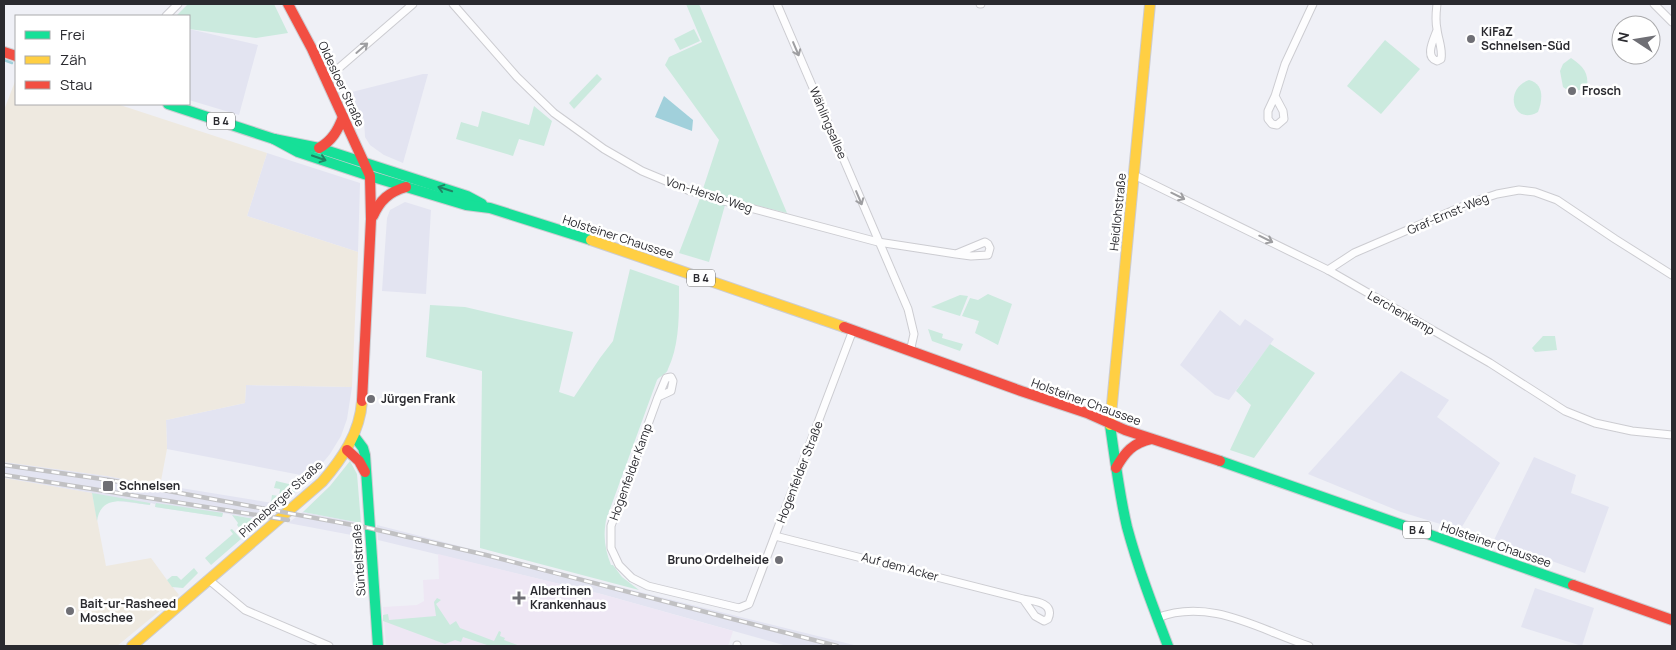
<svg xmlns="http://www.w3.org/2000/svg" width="1676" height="650" viewBox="0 0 1676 650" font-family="Manrope,sans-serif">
<rect width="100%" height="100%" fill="#eff0f6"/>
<g fill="#e3e4f1">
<path d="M 189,29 L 258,45 L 239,115 L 189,100 Z"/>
<path d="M 423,74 L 428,74 L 403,163 L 384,155 L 370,145 L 365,137 L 364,119 L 348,101 L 345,92 L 352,92 Z"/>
<path d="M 267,153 L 360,183 L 358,252 L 247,216 Z"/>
<path d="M 405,202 L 431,210 L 426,294 L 382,291 L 387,218 L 390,210 Z"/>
<path d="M 1220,310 L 1240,326 L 1245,319 L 1274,339 L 1229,400 L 1215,395 L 1180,365 Z"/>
<path d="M 1401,371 L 1449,400 L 1437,417 L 1500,463 L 1460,530 L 1401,512 L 1308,474 Z"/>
<path d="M 246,385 L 352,387 L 347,419 L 341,436 L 330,454 L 311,477 L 167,449 L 166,420 L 245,403 Z"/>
<path d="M 1534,457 L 1576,475 L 1571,493 L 1609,507 L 1585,573 L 1494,540 Z"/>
<path d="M 4,462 L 107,476 L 279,504 L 261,520 L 223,513 L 222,517 L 155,507 L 155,504 L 151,503 L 150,505 L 118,501 L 92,493 L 4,478 Z"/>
<path d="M 303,512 L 361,523 L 362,537 L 288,523 Z"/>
<path d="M 377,525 L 604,583 L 858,646 L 787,646 L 601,594 L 378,540 Z"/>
<path d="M 1535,588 L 1594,608 L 1582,646 L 1521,627 Z"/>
</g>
<g fill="#eee9e0">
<path d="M 16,79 L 16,104 L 117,104 L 267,153 L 247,216 L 358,252 L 352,387 L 246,385 L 245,403 L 166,420 L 167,449 L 160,486 L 107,476 L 4,462 L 4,110 Z"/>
<path d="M 4,478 L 92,493 L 106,566 L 151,558 L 167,580 L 179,595 L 117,646 L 4,646 Z"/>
</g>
<path fill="#eee7f4" d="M 438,554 L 601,594 L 733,631 L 728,646 L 386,646 L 383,607 L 417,605 L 424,601 L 423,580 L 439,579 Z"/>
<g fill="#cbeade">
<path d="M 188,4 L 274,4 L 288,33 L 256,38 L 189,29 L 189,16 L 176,16 Z"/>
<path d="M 686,4 L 699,4 L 787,213 L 727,198 L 709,262 L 679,253 L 699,201 L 719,140 L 665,65 L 669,57 L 702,42 Z"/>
<path d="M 694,29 L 700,41 L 680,50 L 674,39 Z"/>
<path d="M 1385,40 L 1420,69 L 1381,114 L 1347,86 Z"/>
<path d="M 1571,58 C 1583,66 1589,73 1587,87 C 1580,91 1570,93 1563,87 L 1560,71 L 1563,64 Z"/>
<path d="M 597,74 L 602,79 L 574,109 L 569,103 Z"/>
<path d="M 1529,80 C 1544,84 1543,99 1538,112 C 1513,126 1503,89 1529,80 Z"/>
<path d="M 534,106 L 552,121 L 544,146 L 519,139 L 513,156 L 456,139 L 461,122 L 478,127 L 482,111 L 529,125 Z"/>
<path d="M 630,269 L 679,286 C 679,313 680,344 668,369 C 667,374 660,376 657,380 L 606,520 C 603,537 605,550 611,565 L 613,565 L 622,577 L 639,590 L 480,548 L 482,371 L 426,357 L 430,305 L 465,307 L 573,332 L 559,392 L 574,397 L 600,358 L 613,341 Z"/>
<path d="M 988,294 L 1012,304 L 998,345 L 975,333 L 979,321 L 962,316 L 970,298 L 978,300 Z"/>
<path d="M 960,295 L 968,296 L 960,316 L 931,307 Z"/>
<path d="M 928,329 L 943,334 L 942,338 L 963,344 L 960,351 L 932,341 Z"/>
<path d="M 1543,336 L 1555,336 L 1557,350 L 1535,352 L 1532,348 Z"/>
<path d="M 1270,344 L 1315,373 L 1254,458 L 1230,450 L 1251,405 L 1236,391 Z"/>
<path d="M 350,461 L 357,474 L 361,523 L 303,512 L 330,486 Z"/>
<path d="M 276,481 L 293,485 L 296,488 L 295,492 L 280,503 L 271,502 L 272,495 L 279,496 L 280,489 L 274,488 Z"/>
<path d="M 92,493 L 150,503 L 150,505 C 130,503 101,492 97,521 Z"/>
<path d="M 156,503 L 223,513 L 222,517 L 155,507 Z"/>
<path d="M 232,515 L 261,520 L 245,535 L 237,525 L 238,523 Z"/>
<path d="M 232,529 L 241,539 L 211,565 L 205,558 L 233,534 L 230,530 Z"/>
<path d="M 194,568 L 198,573 L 183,588 L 172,587 L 167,580 L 172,576 L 177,576 L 181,580 Z"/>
<path d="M 437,598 L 441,600 L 436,604 L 450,625 L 456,621 L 460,628 L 494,641 L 499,631 L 501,632 L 500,636 L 505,638 L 504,640 L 520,646 L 490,646 L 463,637 L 461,642 L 455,640 L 445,644 L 383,621 L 383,615 L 388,614 L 389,620 L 436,616 L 434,602 Z"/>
</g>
<path fill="#a1d0db" d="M 664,96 L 693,120 L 692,131 L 655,117 Z"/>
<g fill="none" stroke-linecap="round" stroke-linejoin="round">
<path stroke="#a1d0db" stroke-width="2.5" d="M 4,60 L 12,63"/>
<g stroke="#ccccd1" stroke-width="9">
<g id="street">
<path d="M 453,4 L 517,77 L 554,113 L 604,149 L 642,171 L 690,191 L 720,200 L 878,242 L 956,254 L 985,242 L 988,244 L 990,248 L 988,255 L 971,256 L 956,254"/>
<path d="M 777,4 L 908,309 L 914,334 L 910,352"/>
<path d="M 980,4 L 981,4"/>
<path d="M 1654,4 L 1672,22"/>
<path d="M 166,16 L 178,4"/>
<path d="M 1437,30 C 1434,39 1424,57 1437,61 L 1441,59 C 1443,49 1438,39 1437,29 C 1435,20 1436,13 1437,4"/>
<path d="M 325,80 L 413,4"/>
<path d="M 1275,96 L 1283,111 L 1284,119 L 1277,125 L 1272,124 L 1268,119 L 1268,111 L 1275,96 L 1285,64 L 1313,4"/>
<path d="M 1134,175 L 1328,270 L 1490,363 L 1565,411 L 1595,423 L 1632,431 L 1672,435"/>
<path d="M 1328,270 L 1354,253 L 1473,202 L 1497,194 L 1519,190 L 1535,192 L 1557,200 L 1615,239 L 1672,275"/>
<path d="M 658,397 L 666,378 L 671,377 L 673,381 L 671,391 L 658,397 L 611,526 L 611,548 L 619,565 L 632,578 L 648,586 L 739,608 L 749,604 L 853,330"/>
<path d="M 775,536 L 1023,599 L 1035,616 L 1044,621 L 1048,619 C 1055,603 1035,601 1023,599"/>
<path d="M 209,580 L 245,610 L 329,646"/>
<path d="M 1157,618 C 1210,597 1260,630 1309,646"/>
<path d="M 737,646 L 737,645"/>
</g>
</g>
<g stroke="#ccccd1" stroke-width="12">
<g id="fast">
<path d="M 168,104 L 274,139 L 319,148 L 467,196 L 482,204"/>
<path d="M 274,139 L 298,152 L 370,176 L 466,205 L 490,208 L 591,240"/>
<path d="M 1110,425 C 1115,459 1119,493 1127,527 C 1138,568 1153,607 1168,646"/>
<path d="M 354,436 L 363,448 L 365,455 L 378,646"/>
<path d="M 1220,461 L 1573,585"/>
</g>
</g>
<g stroke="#ccccd1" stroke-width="12">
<g id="slow">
<path d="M 591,240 L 844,327"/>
<path d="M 1110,425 L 1150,4"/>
<path d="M 132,646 L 322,482 C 342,459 360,433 362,401"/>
</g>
</g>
<g stroke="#ccccd1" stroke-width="12">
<g id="jam">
<path d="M 288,4 L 312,49 L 370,176 L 371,219 L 362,401"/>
<path d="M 4,52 L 16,56"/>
<path d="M 319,148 C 332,141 338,130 343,117"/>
<path d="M 373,216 C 380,200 389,192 406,187"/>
<path d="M 844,327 L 1021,391 L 1087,413 L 1125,430 L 1220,461"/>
<path d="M 347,450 L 359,461 L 365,472"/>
<path d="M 1116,468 C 1125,452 1133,443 1151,439"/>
<path d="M 1573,585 L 1672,620"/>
</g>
</g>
<use href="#street" stroke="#fdfdfe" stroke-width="7"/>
<use href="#fast" stroke="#16e098" stroke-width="10"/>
<use href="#slow" stroke="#ffcf43" stroke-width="10"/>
<use href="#jam" stroke="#f24e42" stroke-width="10"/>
<g stroke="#c1c1c3" stroke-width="4.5">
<g id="rail">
<path d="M 4,465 L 109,480 L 369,528 L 486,555 L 837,646"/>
<path d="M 4,475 L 288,520"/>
</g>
</g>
<use href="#rail" stroke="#fff" stroke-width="2.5" stroke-dasharray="8" stroke-linecap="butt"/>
</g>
<defs><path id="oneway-shaft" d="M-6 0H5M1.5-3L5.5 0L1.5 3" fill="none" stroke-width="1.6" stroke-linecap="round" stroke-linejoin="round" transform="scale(1.25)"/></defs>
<g stroke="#9e9ea1">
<use href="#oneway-shaft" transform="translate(362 48) rotate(-41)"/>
<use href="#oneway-shaft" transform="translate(796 49) rotate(67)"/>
<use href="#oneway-shaft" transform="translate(1178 196) rotate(26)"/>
<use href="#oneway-shaft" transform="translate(859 198) rotate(67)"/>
<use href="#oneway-shaft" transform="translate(1266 239) rotate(26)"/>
</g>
<g stroke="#208564">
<use href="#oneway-shaft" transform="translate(319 158) rotate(19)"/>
<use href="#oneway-shaft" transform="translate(445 189) rotate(-162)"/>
</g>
<g fill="#6f6f75" stroke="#fff" stroke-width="2">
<circle cx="1471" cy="39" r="5"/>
<circle cx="1572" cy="91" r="5"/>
<circle cx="371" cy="399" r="5"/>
<rect x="102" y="480" width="12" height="12" rx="2.5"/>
<circle cx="779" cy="560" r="5"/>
<path d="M516.5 590.5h5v5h5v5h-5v5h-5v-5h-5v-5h5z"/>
<circle cx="70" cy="611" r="5"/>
</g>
<g text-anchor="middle" stroke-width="5" stroke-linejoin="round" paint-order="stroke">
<g fill="#fff" stroke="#6a6a6d" stroke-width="1">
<rect x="207" y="112.5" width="28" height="17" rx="4"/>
<rect x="687" y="269.5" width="28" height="17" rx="4"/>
<rect x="1403" y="521.5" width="28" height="17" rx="4"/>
</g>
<g font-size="11" font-weight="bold" fill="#2a2a2f">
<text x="221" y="125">B 4</text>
<text x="701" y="282">B 4</text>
<text x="1417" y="534">B 4</text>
</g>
<g font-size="12" font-weight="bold" fill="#2a2a2f" stroke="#fff" text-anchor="start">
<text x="1481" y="36">KiFaZ<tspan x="1481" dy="14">Schnelsen-Süd</tspan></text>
<text x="1582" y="95">Frosch</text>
<text x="381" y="403">Jürgen Frank</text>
<text x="119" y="490">Schnelsen</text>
<text x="769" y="564" text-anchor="end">Bruno Ordelheide</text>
<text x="530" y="595">Albertinen<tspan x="530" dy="14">Krankenhaus</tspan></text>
<text x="80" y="608">Bait-ur-Rasheed<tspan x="80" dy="14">Moschee</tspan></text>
</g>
<g font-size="12" fill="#2a2a2f" stroke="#fff">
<text transform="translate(341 84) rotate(65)" y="4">Oldesloer Straße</text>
<text transform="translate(828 123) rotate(67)" y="4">Wählingsallee</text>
<text transform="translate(709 195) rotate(18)" y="4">Von-Herslo-Weg</text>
<text transform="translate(1118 212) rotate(-84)" y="4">Heidlohstraße</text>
<text transform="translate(1448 214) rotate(-23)" y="4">Graf-Ernst-Weg</text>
<text transform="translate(618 237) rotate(18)" y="4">Holsteiner Chaussee</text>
<text transform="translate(1401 313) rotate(30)" y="4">Lerchenkamp</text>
<text transform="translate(1086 402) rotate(20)" y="4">Holsteiner Chaussee</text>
<text transform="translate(631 472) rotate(-70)" y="4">Hogenfelder Kamp</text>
<text transform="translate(800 472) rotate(-69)" y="4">Hogenfelder Straße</text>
<text transform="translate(281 499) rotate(-42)" y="4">Pinneberger Straße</text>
<text transform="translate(1496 545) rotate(19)" y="4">Holsteiner Chaussee</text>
<text transform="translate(359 560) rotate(-94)" y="4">Süntelstraße</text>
<text transform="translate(900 567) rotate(15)" y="4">Auf dem Acker</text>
</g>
</g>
<rect width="1676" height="650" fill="none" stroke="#2a2a2f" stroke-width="10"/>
<rect x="15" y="15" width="175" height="90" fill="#ffffff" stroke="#aaaaac"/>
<rect x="25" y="31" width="25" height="8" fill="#16e098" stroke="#aaaaac"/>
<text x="60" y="40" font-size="15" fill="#2a2a2f">Frei</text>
<rect x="25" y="56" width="25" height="8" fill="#ffcf43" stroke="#aaaaac"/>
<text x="60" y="65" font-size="15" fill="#2a2a2f">Zäh</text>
<rect x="25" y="81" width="25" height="8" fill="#f24e42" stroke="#aaaaac"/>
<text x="60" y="90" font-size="15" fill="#2a2a2f">Stau</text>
<g transform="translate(1636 40) rotate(282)"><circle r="24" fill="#ffffff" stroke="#aaaaac"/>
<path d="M0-4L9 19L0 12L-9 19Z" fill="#6f6f75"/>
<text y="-8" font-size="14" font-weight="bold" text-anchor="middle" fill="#2a2a2f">N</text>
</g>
</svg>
